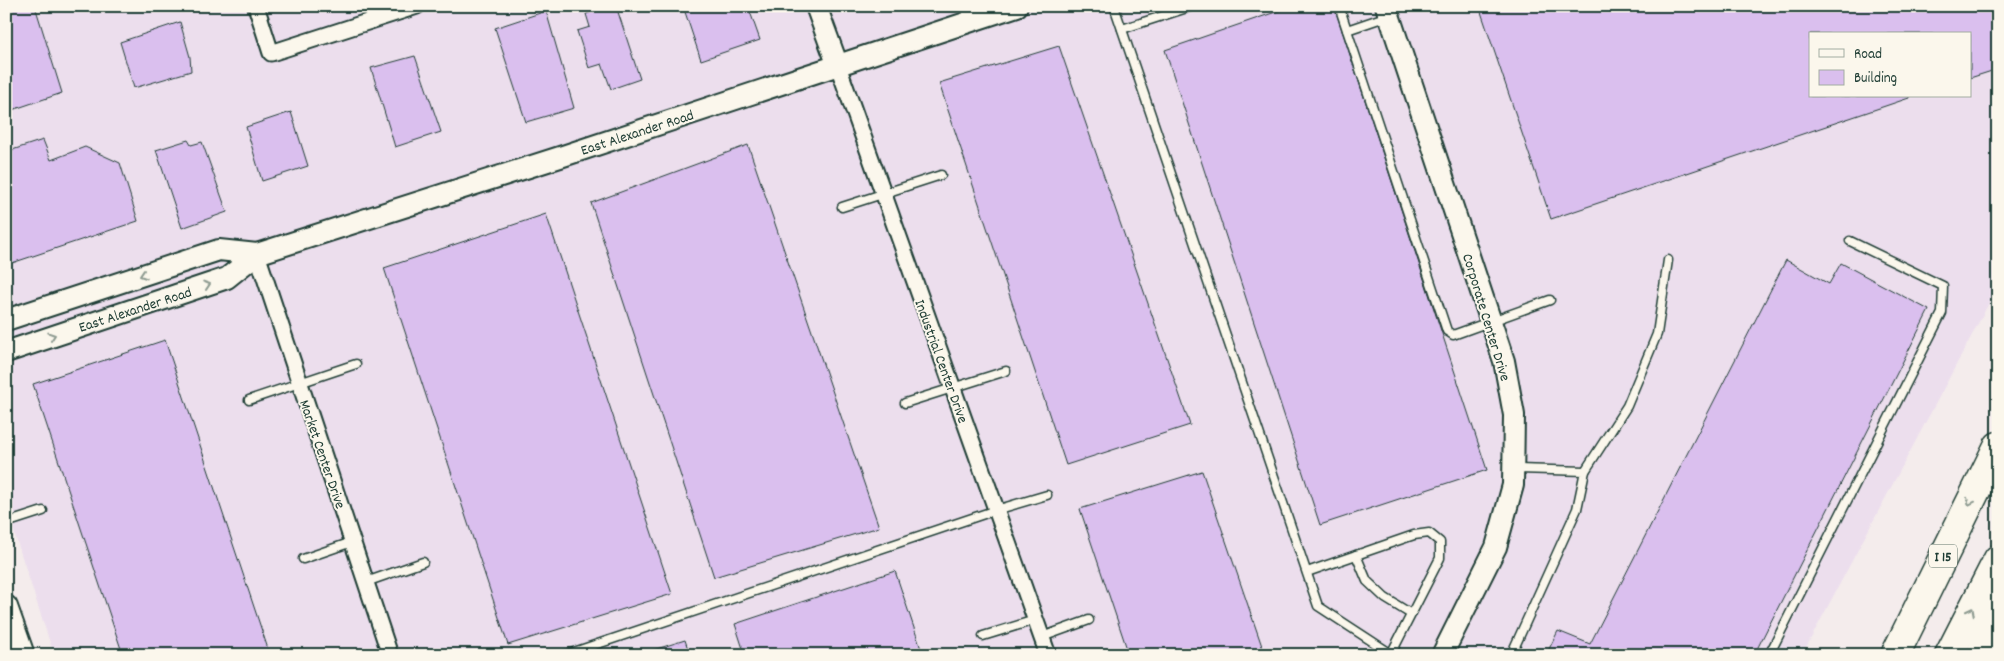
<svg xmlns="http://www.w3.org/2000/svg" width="2004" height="661" viewBox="0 0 2004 661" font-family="Dekko,sans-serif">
<rect width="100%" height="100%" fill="#f4ecec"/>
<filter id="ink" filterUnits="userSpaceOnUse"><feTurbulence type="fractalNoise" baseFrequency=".02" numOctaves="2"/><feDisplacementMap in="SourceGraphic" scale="10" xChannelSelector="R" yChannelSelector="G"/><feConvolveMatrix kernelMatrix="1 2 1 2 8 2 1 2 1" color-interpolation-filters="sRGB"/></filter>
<g filter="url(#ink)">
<path fill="#ecdeed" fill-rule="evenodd" d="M 6,6 L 1998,6 L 1998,286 L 1802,655 L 54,655 L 6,508 ZM 1810,34 L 1970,34 L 1970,96 L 1810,96 Z"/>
<g fill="#dabfee" stroke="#1f3d34">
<path d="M 6,6 L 35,6 L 62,93 L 6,112 Z"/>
<path d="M 608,6 L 616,6 L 640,79 L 611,89 L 602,64 L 589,68 L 577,31 L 590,27 L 586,14 Z"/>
<path d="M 683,6 L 748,6 L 760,40 L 701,60 Z"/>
<path d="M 1293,6 L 1334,6 L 1487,470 L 1320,525 L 1165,50 Z"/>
<path d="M 1479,6 L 1998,6 L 1998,69 L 1970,78 L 1970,34 L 1810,34 L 1810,96 L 1909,96 L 1909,98 L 1551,219 Z"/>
<path d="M 546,11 L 574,108 L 526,122 L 495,28 Z"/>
<path d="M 180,22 L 190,57 L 191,71 L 134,88 L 120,42 Z"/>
<path d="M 1059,46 L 1190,425 L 1066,465 L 939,83 Z"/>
<path d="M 415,56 L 441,132 L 395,147 L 371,68 Z"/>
<path d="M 291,112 L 308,166 L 262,181 L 246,127 Z"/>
<path d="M 43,140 L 51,160 L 85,147 L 120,163 L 138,221 L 6,265 L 6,152 Z"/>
<path d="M 188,140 L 191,145 L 202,142 L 227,212 L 182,228 L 156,150 Z"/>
<path d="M 748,145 L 879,527 L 714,577 L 591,203 Z"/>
<path d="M 546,214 L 672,594 L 508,645 L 384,268 Z"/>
<path d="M 1786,260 L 1829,284 L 1841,263 L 1929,310 L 1754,655 L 1546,655 L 1558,631 L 1590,644 Z"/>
<path d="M 165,340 L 270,655 L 123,655 L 33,384 Z"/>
<path d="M 1202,471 L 1265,655 L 1129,655 L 1080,509 Z"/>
<path d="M 895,571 L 923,655 L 745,655 L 735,624 Z"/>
<path d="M 685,640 L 690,655 L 647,655 L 647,652 Z"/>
</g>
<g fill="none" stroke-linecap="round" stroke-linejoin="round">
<g stroke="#1f3d34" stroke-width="11">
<g id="service">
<path d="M 965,6 L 969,20"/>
<path d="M 1114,6 L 1318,606 L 1393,655"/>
<path d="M 1339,6 L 1447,331 L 1453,335 L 1550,300"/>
<path d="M 1122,29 L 1193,6"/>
<path d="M 1347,30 L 1388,16"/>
<path d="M 842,207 L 941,175"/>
<path d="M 249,400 L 356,364"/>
<path d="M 905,403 L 1006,371"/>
<path d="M 1585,471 L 1627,406 L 1657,334 L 1668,260"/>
<path d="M 6,523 L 43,511"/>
<path d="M 1356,555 L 1367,581 L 1385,598 L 1411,614"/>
<path d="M 303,559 L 352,542"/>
<path d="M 1307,572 L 1414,535 L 1429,533 L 1440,542 L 1440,558 L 1391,654"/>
<path d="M 366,582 L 423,562"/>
<path d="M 983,636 L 1035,620"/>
<path d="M 1042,637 L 1089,620"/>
<path d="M 565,655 L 996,510 L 1047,495"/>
<path d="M 1511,655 L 1577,509 L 1585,471 L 1514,469"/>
<path d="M 1769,655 L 1942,313 L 1943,286 L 1850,241"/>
</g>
</g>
<g stroke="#1f3d34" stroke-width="19">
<g id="minor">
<path d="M 256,6 L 271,53 L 417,6"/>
<path d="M 838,66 L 1048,655"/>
<path d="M 257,254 L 390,655"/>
</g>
</g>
<g stroke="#1f3d34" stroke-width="24">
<g id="tertiary">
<path d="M 816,6 L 838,66"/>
<path d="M 1386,6 L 1504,361 L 1514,415 L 1513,485 L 1496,547 L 1442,655"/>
<path d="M 6,320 L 219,250 L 257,254"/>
<path d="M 6,352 L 227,278 L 257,254 L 560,157 L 1017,6"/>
</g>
</g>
<g stroke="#1f3d34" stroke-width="26">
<path id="secondary" d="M 6,607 L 23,655"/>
</g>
<g stroke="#1f3d34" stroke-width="31">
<g id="motorway">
<path d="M 1895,655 L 1998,446"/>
<path d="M 1949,655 L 1998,559"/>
<path d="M 1980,655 L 1998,615"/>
</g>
</g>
<use href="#service" stroke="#fbf7ec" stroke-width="8"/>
<use href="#minor" stroke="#fbf7ec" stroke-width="15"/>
<use href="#tertiary" stroke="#fbf7ec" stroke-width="20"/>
<use href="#secondary" stroke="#fbf7ec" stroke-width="22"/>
<use href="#motorway" stroke="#fbf7ec" stroke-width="28"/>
</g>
<defs><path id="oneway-chevron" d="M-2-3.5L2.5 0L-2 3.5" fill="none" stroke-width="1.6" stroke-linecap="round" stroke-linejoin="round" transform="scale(1.25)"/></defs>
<g stroke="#8d9a90">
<use href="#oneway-chevron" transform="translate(143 275) rotate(162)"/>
<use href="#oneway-chevron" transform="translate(207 285) rotate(-18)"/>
<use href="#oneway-chevron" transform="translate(52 336) rotate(-18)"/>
<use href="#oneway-chevron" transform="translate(1970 502) rotate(116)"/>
<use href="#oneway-chevron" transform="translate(1971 611) rotate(-63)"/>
</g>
</g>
<g text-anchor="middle" stroke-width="4" stroke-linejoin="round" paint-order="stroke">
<rect fill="#fbf7ec" stroke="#61756b" stroke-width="1" x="1929" y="544.5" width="28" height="23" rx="4"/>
<g font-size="14" font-weight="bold" fill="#1f3d34">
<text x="1943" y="561">I 15</text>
</g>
<g font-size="15" fill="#1f3d34" stroke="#fbf7ec">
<text transform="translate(637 132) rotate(-18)" y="5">East Alexander Road</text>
<text transform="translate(135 309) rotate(-18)" y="5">East Alexander Road</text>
<text transform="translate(1487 317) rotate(73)" y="5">Corporate Center Drive</text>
<text transform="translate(942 361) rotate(70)" y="5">Industrial Center Drive</text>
<text transform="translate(323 454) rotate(71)" y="5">Market Center Drive</text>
</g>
</g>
<rect width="2004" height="661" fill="none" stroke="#fbf7ec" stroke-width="25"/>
<rect x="12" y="12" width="1979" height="636" fill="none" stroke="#1f3d34" stroke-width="2" filter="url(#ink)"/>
<rect x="1809" y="32" width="162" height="65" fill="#fbf7ec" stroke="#a3ada2"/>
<rect x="1819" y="49" width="25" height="8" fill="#fbf7ec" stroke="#a3ada2"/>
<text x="1854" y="58" font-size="15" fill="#1f3d34">Road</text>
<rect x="1819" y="70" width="25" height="15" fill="#dabfee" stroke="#a3ada2"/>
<text x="1854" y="82" font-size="15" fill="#1f3d34">Building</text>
</svg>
